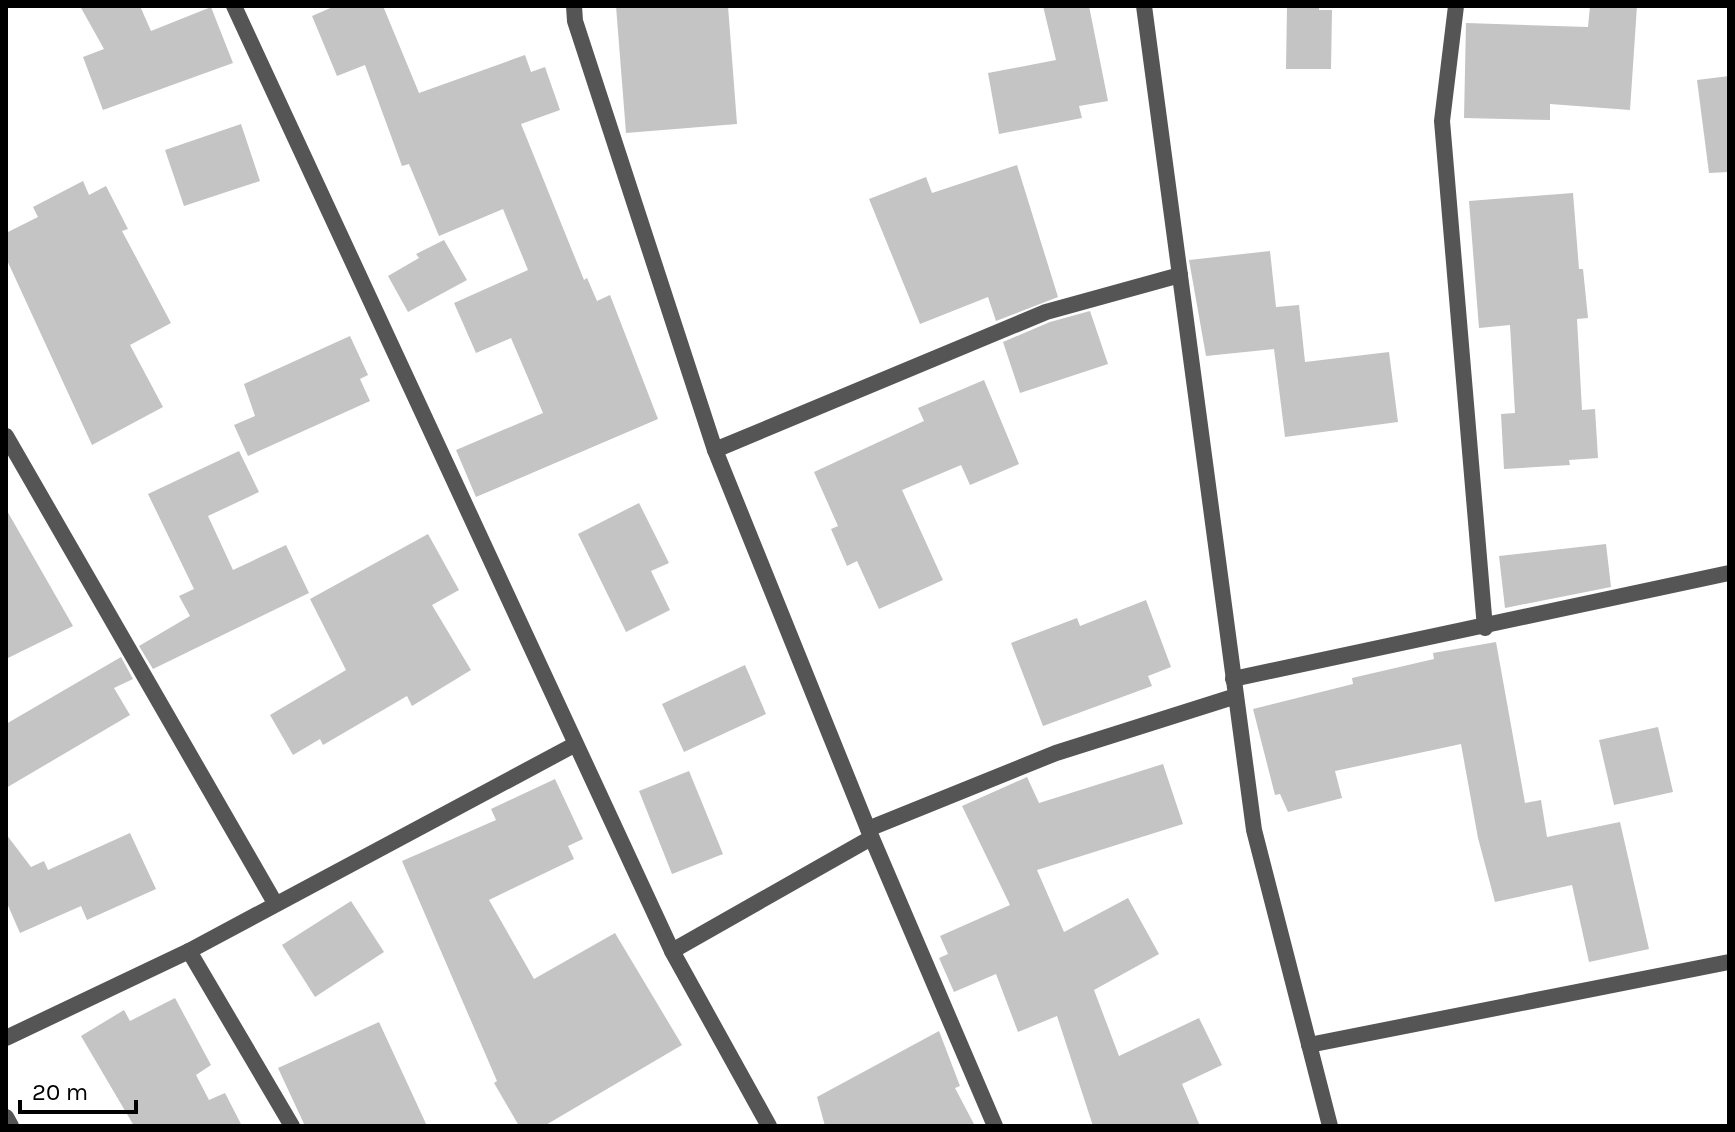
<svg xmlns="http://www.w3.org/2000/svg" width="1735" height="1132" viewBox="0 0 1735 1132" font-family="Karla,sans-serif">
<rect width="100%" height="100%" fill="#fff"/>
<g fill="#c4c4c4">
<path d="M 80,6 L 140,6 L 151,31 L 211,7 L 233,63 L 103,110 L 83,57 L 104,49 Z"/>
<path d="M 335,6 L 383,6 L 419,93 L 525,55 L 531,72 L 545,67 L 560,110 L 521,124 L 584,280 L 587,278 L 597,301 L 610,295 L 658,419 L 476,497 L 456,450 L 543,413 L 511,338 L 476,353 L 454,303 L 528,270 L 503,209 L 439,236 L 409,164 L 402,166 L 365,65 L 337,76 L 312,16 Z"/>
<path d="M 616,6 L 728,6 L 737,124 L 626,133 Z"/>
<path d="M 1043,6 L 1089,6 L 1108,101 L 1079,106 L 1082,118 L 999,134 L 988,73 L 1056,60 Z"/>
<path d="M 1287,6 L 1319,6 L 1319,10 L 1332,10 L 1331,69 L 1286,69 Z"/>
<path d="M 1590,6 L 1637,6 L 1630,110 L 1550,104 L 1550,120 L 1464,118 L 1466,23 L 1588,27 Z"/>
<path d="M 1729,76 L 1729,172 L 1709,173 L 1697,80 Z"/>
<path d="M 241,124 L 260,181 L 184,206 L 165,150 Z"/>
<path d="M 1017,165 L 1058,297 L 996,321 L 988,297 L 920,324 L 869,199 L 926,177 L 932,193 Z"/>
<path d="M 83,181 L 89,195 L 106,186 L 128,229 L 122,231 L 171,323 L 130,345 L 163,407 L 92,445 L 6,258 L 6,233 L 38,217 L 33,207 Z"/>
<path d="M 1573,193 L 1579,269 L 1583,269 L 1588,318 L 1577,319 L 1582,410 L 1595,409 L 1598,458 L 1569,460 L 1570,465 L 1504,469 L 1501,414 L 1515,413 L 1510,325 L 1479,328 L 1469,201 Z"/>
<path d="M 444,240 L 467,280 L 408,312 L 388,276 L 419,258 L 416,254 Z"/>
<path d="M 1270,251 L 1276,307 L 1299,305 L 1305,362 L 1389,352 L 1398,422 L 1285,437 L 1274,349 L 1206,356 L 1189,260 Z"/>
<path d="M 1090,311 L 1108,364 L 1020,393 L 1003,342 L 1050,322 Z"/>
<path d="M 350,336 L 368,375 L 360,379 L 370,401 L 248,456 L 234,425 L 255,416 L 244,384 Z"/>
<path d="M 984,380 L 1019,464 L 970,485 L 961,465 L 902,490 L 943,580 L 879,609 L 857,561 L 847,566 L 831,529 L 838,526 L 814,472 L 924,421 L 918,408 Z"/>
<path d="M 239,451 L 259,492 L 208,516 L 233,570 L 286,545 L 309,593 L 153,669 L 139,646 L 190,616 L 179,596 L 194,589 L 148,494 Z"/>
<path d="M 639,503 L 669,563 L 651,571 L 670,610 L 626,632 L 578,534 Z"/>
<path d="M 6,509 L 73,626 L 6,659 Z"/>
<path d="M 428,534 L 459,590 L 432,605 L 471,670 L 412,706 L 407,696 L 323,745 L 320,739 L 293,755 L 270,715 L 346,670 L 310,599 Z"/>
<path d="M 1606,544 L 1611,587 L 1505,608 L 1499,556 Z"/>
<path d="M 1146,600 L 1171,667 L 1148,676 L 1152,686 L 1043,726 L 1011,643 L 1077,618 L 1080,626 Z"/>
<path d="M 1496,642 L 1525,803 L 1541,800 L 1547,837 L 1620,822 L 1649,949 L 1589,962 L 1572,885 L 1495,902 L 1478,838 L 1461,744 L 1335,771 L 1342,798 L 1288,812 L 1280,794 L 1275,795 L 1253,709 L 1353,684 L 1352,678 L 1434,659 L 1433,653 Z"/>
<path d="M 121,657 L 133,679 L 114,688 L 130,715 L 6,788 L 6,724 Z"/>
<path d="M 745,665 L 766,714 L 684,752 L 662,704 Z"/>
<path d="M 1658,727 L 1673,792 L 1614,805 L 1599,740 Z"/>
<path d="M 1163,764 L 1183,824 L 1037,870 L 1064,932 L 1128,898 L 1159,954 L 1094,990 L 1119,1056 L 1199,1018 L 1222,1065 L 1182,1084 L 1200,1126 L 1093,1126 L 1057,1016 L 1018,1032 L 996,974 L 954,992 L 939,958 L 948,954 L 940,936 L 1010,905 L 962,806 L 1027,777 L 1039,803 Z"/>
<path d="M 689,771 L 723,854 L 672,874 L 639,791 Z"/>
<path d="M 555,779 L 583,839 L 568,846 L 574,859 L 489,900 L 534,979 L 615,933 L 682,1045 L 544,1126 L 519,1126 L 494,1083 L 497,1081 L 402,861 L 496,820 L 491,809 Z"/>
<path d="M 130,833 L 156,889 L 87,920 L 81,906 L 20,933 L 6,901 L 6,834 L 31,867 L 44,861 L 48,870 Z"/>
<path d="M 351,901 L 384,952 L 315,997 L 282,945 Z"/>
<path d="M 175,998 L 211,1065 L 196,1075 L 209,1100 L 225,1093 L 242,1126 L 134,1126 L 81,1036 L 124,1010 L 130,1021 Z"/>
<path d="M 379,1022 L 427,1126 L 305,1126 L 278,1068 Z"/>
<path d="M 939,1031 L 960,1086 L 955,1088 L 975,1126 L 825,1126 L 817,1097 Z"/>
</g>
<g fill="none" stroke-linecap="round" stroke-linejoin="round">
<g stroke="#555" stroke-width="16">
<path d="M 234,6 L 672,951 L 769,1126"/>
<path d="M 574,6 L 575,21 L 715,450 L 868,829 L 995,1126"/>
<path d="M 1144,6 L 1254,830 L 1330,1126"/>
<path d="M 1456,6 L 1442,121 L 1485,628"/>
<path d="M 6,436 L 275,903"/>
<path d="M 715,450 L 1046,312 L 1180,275"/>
<path d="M 1233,679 L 1729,573"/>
<path d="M 868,829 L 1056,753 L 1233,697"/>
<path d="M 189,951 L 292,1126"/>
<path d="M 672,951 L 871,838"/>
<path d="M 6,1038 L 189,951 L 574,745"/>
<path d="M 1309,1045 L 1729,962"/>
<path d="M 6,1117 L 11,1126"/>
</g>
</g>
<rect width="1735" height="1132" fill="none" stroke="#000000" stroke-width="16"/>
<path d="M20 1100v12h116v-12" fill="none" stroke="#000000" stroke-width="4"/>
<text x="32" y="1100" font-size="24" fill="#000000" stroke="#ffffff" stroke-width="6" paint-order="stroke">20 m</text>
</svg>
